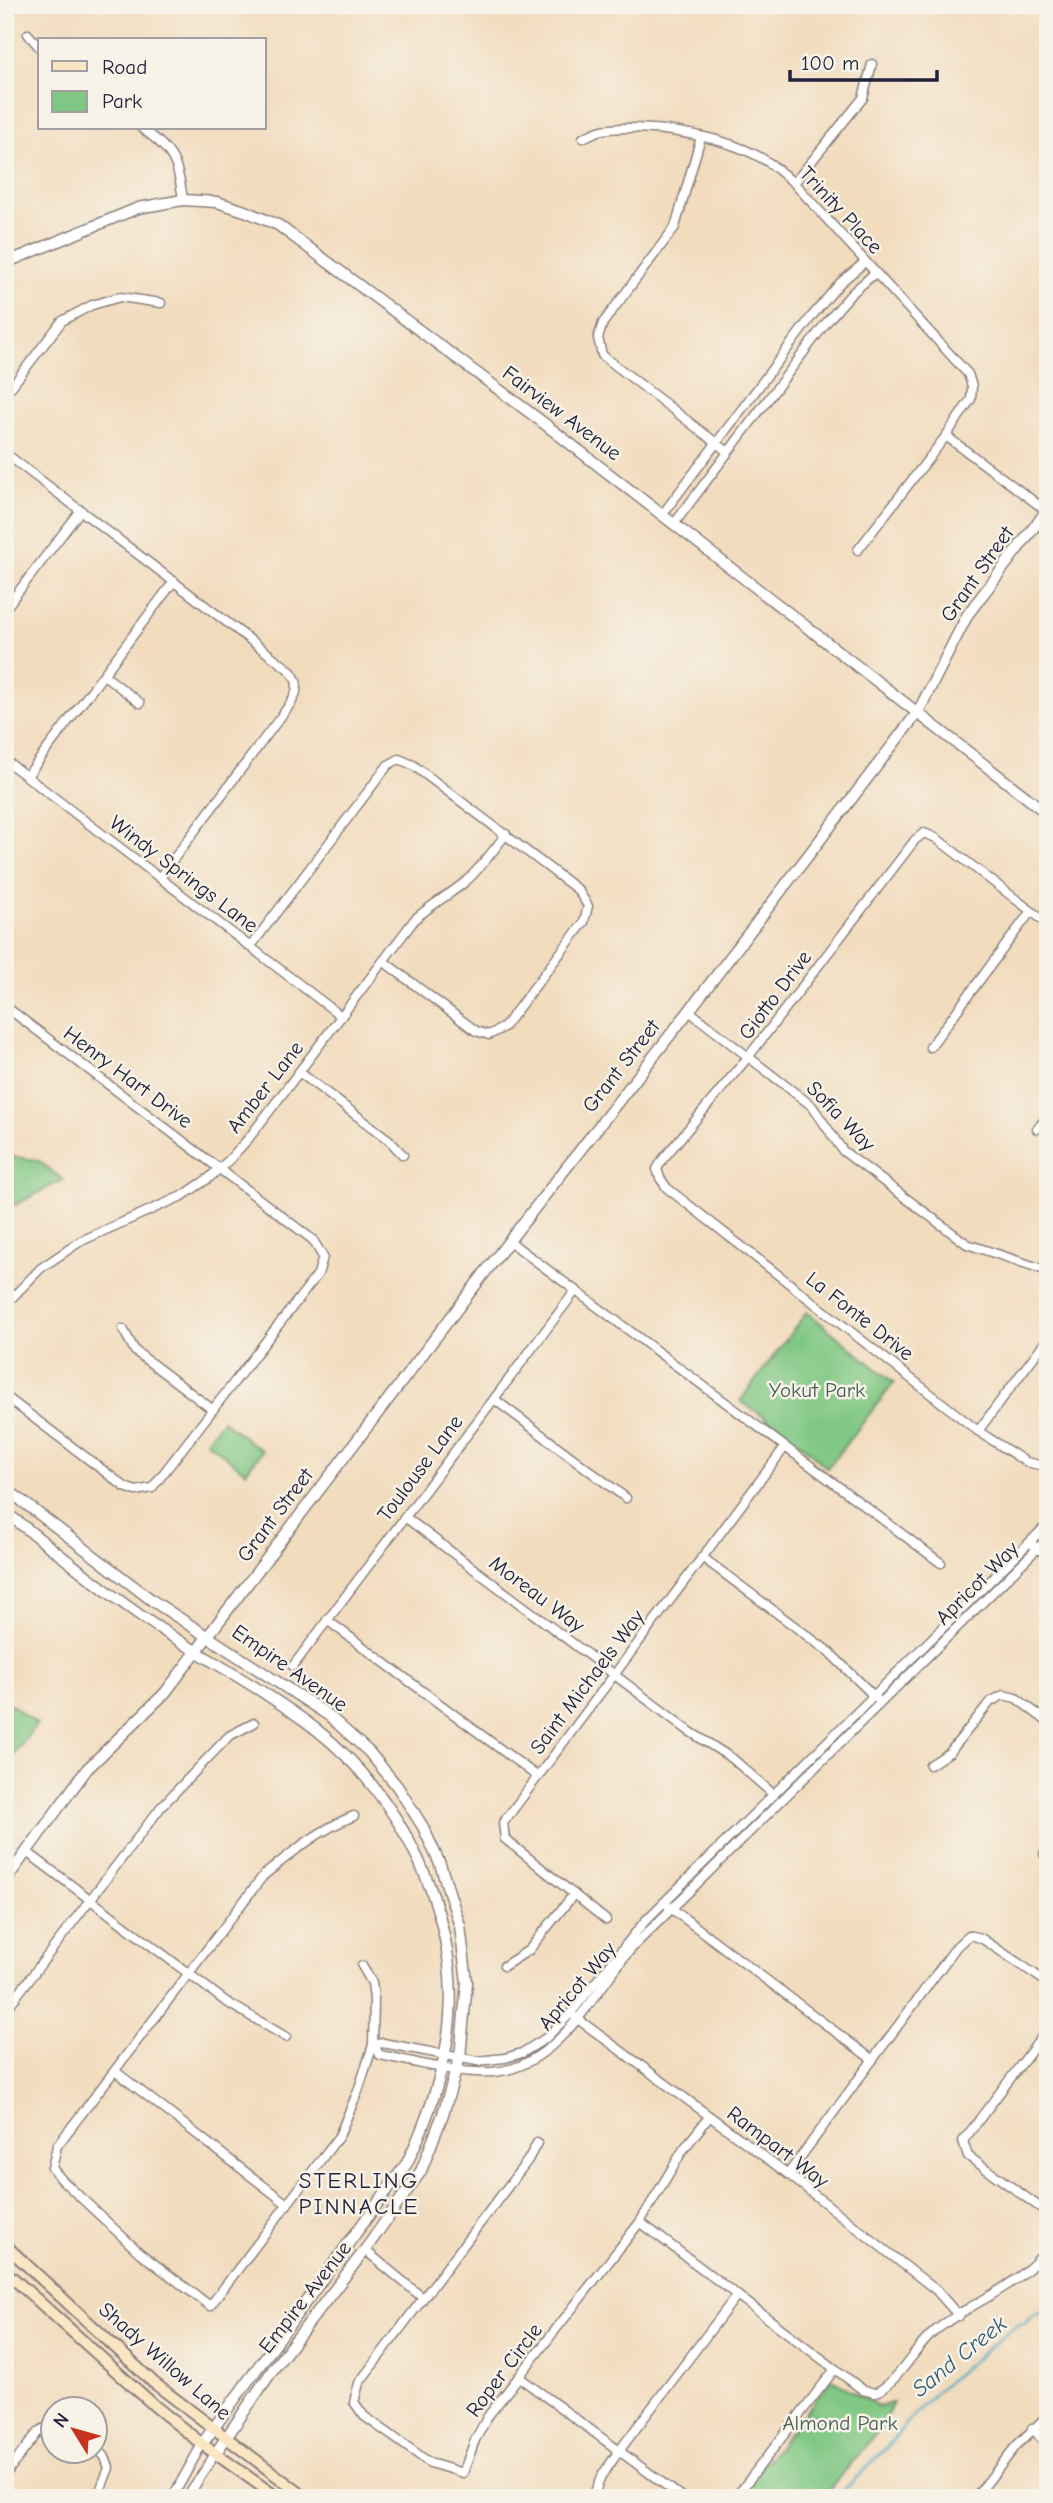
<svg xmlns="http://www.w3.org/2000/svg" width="1053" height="2503" viewBox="0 0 1053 2503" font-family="'Comic Neue',sans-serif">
<rect width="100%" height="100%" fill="#f7f3e8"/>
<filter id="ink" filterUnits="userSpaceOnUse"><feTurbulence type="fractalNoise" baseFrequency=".0143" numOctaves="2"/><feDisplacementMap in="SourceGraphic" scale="14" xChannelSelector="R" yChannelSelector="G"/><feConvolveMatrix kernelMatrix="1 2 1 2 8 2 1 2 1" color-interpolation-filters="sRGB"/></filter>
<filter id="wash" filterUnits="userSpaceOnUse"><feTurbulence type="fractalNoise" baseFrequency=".00686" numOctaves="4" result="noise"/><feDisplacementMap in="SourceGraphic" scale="28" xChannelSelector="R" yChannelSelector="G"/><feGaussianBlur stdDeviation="1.57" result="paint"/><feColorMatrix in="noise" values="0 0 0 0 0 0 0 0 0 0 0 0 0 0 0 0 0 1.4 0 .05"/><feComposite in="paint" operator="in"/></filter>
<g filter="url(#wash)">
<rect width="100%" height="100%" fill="#f2dcbe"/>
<g fill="#80c783" stroke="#51745f" stroke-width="2">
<path d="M 5,1156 L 38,1160 L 63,1180 L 15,1205 L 5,1198 Z"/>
<path d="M 807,1312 L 894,1383 L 827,1468 L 803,1445 L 784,1434 L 766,1418 L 740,1401 Z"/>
<path d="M 222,1420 L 262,1451 L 246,1472 L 206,1441 Z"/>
<path d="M 5,1700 L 37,1724 L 5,1766 Z"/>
<path d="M 832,2379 L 878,2406 L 893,2403 L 881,2427 L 823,2498 L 737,2498 Z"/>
</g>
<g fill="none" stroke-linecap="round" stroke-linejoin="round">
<path stroke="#46aac6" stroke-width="2.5" d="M 841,2498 L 844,2490 L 886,2448 L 922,2405 L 950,2379 L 1017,2325 L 1026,2323 L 1030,2317 L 1048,2309"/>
</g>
</g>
<g filter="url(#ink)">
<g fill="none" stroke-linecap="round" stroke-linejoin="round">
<g stroke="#8a7f7c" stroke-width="11">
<g id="minor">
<path d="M 28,34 L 40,48"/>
<path d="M 141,128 C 173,150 178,161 183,200"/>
<path d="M 701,137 L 675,227 L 603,323 L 598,338 L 602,355 L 728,452"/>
<path d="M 583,138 C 591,134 600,129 609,129 C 656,125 728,136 768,162 C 777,168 785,176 794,183 L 968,374 L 972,386 L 971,399 L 946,436 L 858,550"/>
<path d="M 794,183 L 863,98 L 872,64"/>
<path d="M 5,395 L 62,321 L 92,305 L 120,297 L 161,303"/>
<path d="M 946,436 L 1048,512"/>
<path d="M 5,453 L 287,668 C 300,679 299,690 291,703 L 160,877"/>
<path d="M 662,515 L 812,316 L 840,283 L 865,262"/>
<path d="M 674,524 L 825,324 L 851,294 L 875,273"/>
<path d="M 5,609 L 81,510"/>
<path d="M 104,675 L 140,703"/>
<path d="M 5,760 L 341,1016"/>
<path d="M 27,776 L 174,581"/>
<path d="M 1048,924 L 936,838 L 924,833 L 915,840 L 749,1056 L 663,1159 L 657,1169 L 660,1178 L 667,1188 L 978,1431 L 1026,1462 L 1048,1467"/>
<path d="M 251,946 L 388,765 L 399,759 L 413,765 L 578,890 L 588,906 L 584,922 L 504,1027 L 489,1035 L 476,1031 L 383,961"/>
<path d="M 5,1006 L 313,1240 L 323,1257 L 318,1274 L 152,1488 L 136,1491 L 125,1487 L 5,1396"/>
<path d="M 689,1011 L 812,1106 L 843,1151 L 967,1244 L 1048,1271"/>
<path d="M 930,1047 L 1031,911"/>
<path d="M 299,1072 L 389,1140 L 403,1155"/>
<path d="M 1037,1129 L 1048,1116"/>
<path d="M 509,1241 L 941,1563"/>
<path d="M 5,1305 L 41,1268 L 81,1241 L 184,1195 L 209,1178 L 229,1160 L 249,1138 L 415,919 C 431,905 449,895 465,882 C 481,868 493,851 506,834"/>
<path d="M 123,1329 L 135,1351 L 213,1410"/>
<path d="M 494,1399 L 626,1498"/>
<path d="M 978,1431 L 1048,1338"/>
<path d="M 405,1517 L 689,1731 L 733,1759 L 774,1795"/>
<path d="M 1048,1524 L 645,1921 L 570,2014 L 546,2038 L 522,2053 L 505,2058 L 477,2061 L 383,2043 L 373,2045 L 380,2055 C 416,2062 455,2074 492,2072 C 554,2069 592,1997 626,1955 C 634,1945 644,1936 652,1928 L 1048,1538"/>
<path d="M 1033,1545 L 1048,1556"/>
<path d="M 702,1557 L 829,1652 L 877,1699"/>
<path d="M 327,1620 L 538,1777"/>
<path d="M 293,1666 L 576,1290"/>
<path d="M 930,1765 L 950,1752 L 990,1702 L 1003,1695 L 1016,1698 L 1048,1722"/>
<path d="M 354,1816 C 320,1829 291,1853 263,1876 L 57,2146 L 52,2168 L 62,2180 L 140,2253 L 210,2306 L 339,2136 L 358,2091 L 373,2045 L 374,1999 L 372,1983 L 362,1966"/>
<path d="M 27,1852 L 225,2001 L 286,2037"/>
<path d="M 1044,1854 L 1048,1849"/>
<path d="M 668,1906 L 873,2060"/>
<path d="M 606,1920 L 505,1839 L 503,1823 L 785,1447"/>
<path d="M 504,1966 L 529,1950 L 574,1894"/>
<path d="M 5,2011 L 161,1807 L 229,1736 L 254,1723"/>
<path d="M 575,2017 L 788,2174 L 936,2290 L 959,2316"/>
<path d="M 1048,2029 L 963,2141 L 968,2156 L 1048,2213"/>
<path d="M 115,2071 L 287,2204"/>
<path d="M 537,2143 L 528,2160 L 359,2383 L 354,2402 L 364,2416 L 430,2463 L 463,2473 L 475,2440 L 488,2416 L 640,2222 L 683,2150 L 709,2117"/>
<path d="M 788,2174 L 957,1946 L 969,1935 L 981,1938 L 1048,1983"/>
<path d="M 640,2222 L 863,2390 L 875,2393 C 900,2381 913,2349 935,2331 C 971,2301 1020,2288 1048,2247"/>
<path d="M 365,2250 L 423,2298"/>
<path d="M 519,2377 L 683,2498"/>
<path d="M 1032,2428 L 1048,2446"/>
<path d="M 94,2445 L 105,2457 L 109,2468 L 97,2498"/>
<path d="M 5,2475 L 38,2432 L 52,2424"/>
<path d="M 594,2494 L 601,2477 L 619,2451 L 737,2295"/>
<path d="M 172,2498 L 202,2444"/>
<path d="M 187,2498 L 215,2454"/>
<path d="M 735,2498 L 835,2369"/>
<path d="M 975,2498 L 1016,2446 L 1048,2415"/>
</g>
</g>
<g stroke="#8a7f7c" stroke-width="13">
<g id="tertiary">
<path d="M 5,263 L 138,208 L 183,200 L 217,202 L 245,211 L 278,225 L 537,418 L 1048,814"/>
<path d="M 5,1488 L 153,1601 L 328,1715 L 369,1752 L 397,1786 L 423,1827 L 440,1864 L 460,1926 L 467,1982 L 460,2057 L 443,2114 L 421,2171 L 365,2250 L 274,2368 L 215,2454"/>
<path d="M 5,1512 C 51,1547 96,1585 144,1618 C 201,1657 263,1688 317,1730 C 400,1795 458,1911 450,2017 C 446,2068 429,2117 407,2163 L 202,2444"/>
<path d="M 5,1881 L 87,1769 L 165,1693 L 217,1624 L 509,1241 L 689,1011 L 918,712 L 968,614 L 1048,509"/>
</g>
</g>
<g stroke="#8a7f7c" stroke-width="14">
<g id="secondary">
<path d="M 5,2245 L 154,2383 L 306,2498"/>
<path d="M 5,2271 L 156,2407 L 202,2444 L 278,2498"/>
</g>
</g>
<use href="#minor" stroke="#fff" stroke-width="8"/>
<use href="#tertiary" stroke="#fff" stroke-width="10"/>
<use href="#secondary" stroke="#fbe6c4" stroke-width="10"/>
<path stroke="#22223b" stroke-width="2.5" stroke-dasharray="10 5" stroke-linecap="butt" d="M 1006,5 L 1048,6"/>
</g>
</g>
<g text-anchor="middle" stroke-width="5" stroke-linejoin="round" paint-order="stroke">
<g font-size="21" fill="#22223b" stroke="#f7f3e8">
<text transform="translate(841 210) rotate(47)" y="7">Trinity Place</text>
<text transform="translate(562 413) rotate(37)" y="7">Fairview Avenue</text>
<text transform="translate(977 574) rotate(-55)" y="7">Grant Street</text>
<text transform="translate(184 874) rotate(37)" y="7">Windy Springs Lane</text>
<text transform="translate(775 995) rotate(-53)" y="7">Giotto Drive</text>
<text transform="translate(621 1066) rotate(-52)" y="7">Grant Street</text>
<text transform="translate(128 1077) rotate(37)" y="7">Henry Hart Drive</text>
<text transform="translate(265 1087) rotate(-52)" y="7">Amber Lane</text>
<text transform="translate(841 1116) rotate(46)" y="7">Sofia Way</text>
<text transform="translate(860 1316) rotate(38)" y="7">La Fonte Drive</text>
<text transform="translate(420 1468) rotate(-53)" y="7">Toulouse Lane</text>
<text transform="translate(275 1515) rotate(-53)" y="7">Grant Street</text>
<text transform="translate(977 1583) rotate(-45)" y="7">Apricot Way</text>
<text transform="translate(537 1594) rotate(37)" y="7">Moreau Way</text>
<text transform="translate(290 1668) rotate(35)" y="7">Empire Avenue</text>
<text transform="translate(587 1682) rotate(-53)" y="7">Saint Michaels Way</text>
<text transform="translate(577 1986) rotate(-50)" y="7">Apricot Way</text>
<text transform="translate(778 2147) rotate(37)" y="7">Rampart Way</text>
<text transform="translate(305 2297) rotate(-52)" y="7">Empire Avenue</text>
<text transform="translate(165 2361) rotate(41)" y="7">Shady Willow Lane</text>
<text transform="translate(504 2370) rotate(-53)" y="7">Roper Circle</text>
</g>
<g font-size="21" fill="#435c54" stroke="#f7f3e8">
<text x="817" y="1397">Yokut Park</text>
<text x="840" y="2430">Almond Park</text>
</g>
<g font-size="23" letter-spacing="2" fill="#22223b" stroke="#f7f3e8">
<text x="359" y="2188">STERLING<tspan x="359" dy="26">PINNACLE</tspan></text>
</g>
<g font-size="23" font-style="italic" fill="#305873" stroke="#f7f3e8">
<text transform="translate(959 2356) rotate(-39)" y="8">Sand Creek</text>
</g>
</g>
<rect width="1053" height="2503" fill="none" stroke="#f7f3e8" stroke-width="28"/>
<rect x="38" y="38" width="228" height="91" fill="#f7f3e8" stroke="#a29fa3" stroke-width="2"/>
<rect x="52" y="61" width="35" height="10" fill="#fbe6c4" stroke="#a29fa3" stroke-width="2"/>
<text x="102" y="74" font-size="21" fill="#22223b">Road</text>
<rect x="52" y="91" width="35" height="21" fill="#80c783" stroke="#a29fa3" stroke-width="2"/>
<text x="102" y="108" font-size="21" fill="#22223b">Park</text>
<g transform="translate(74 2430) rotate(307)"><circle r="33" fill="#f7f3e8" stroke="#a29fa3" stroke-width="2"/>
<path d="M0-5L12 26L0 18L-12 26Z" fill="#c8321e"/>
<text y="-10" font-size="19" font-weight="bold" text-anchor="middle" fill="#22223b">N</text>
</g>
<path d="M790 70v10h147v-10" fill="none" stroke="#22223b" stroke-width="3.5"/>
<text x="801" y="70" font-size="21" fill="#22223b" stroke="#f7f3e8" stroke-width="5" paint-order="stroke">100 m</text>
</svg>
